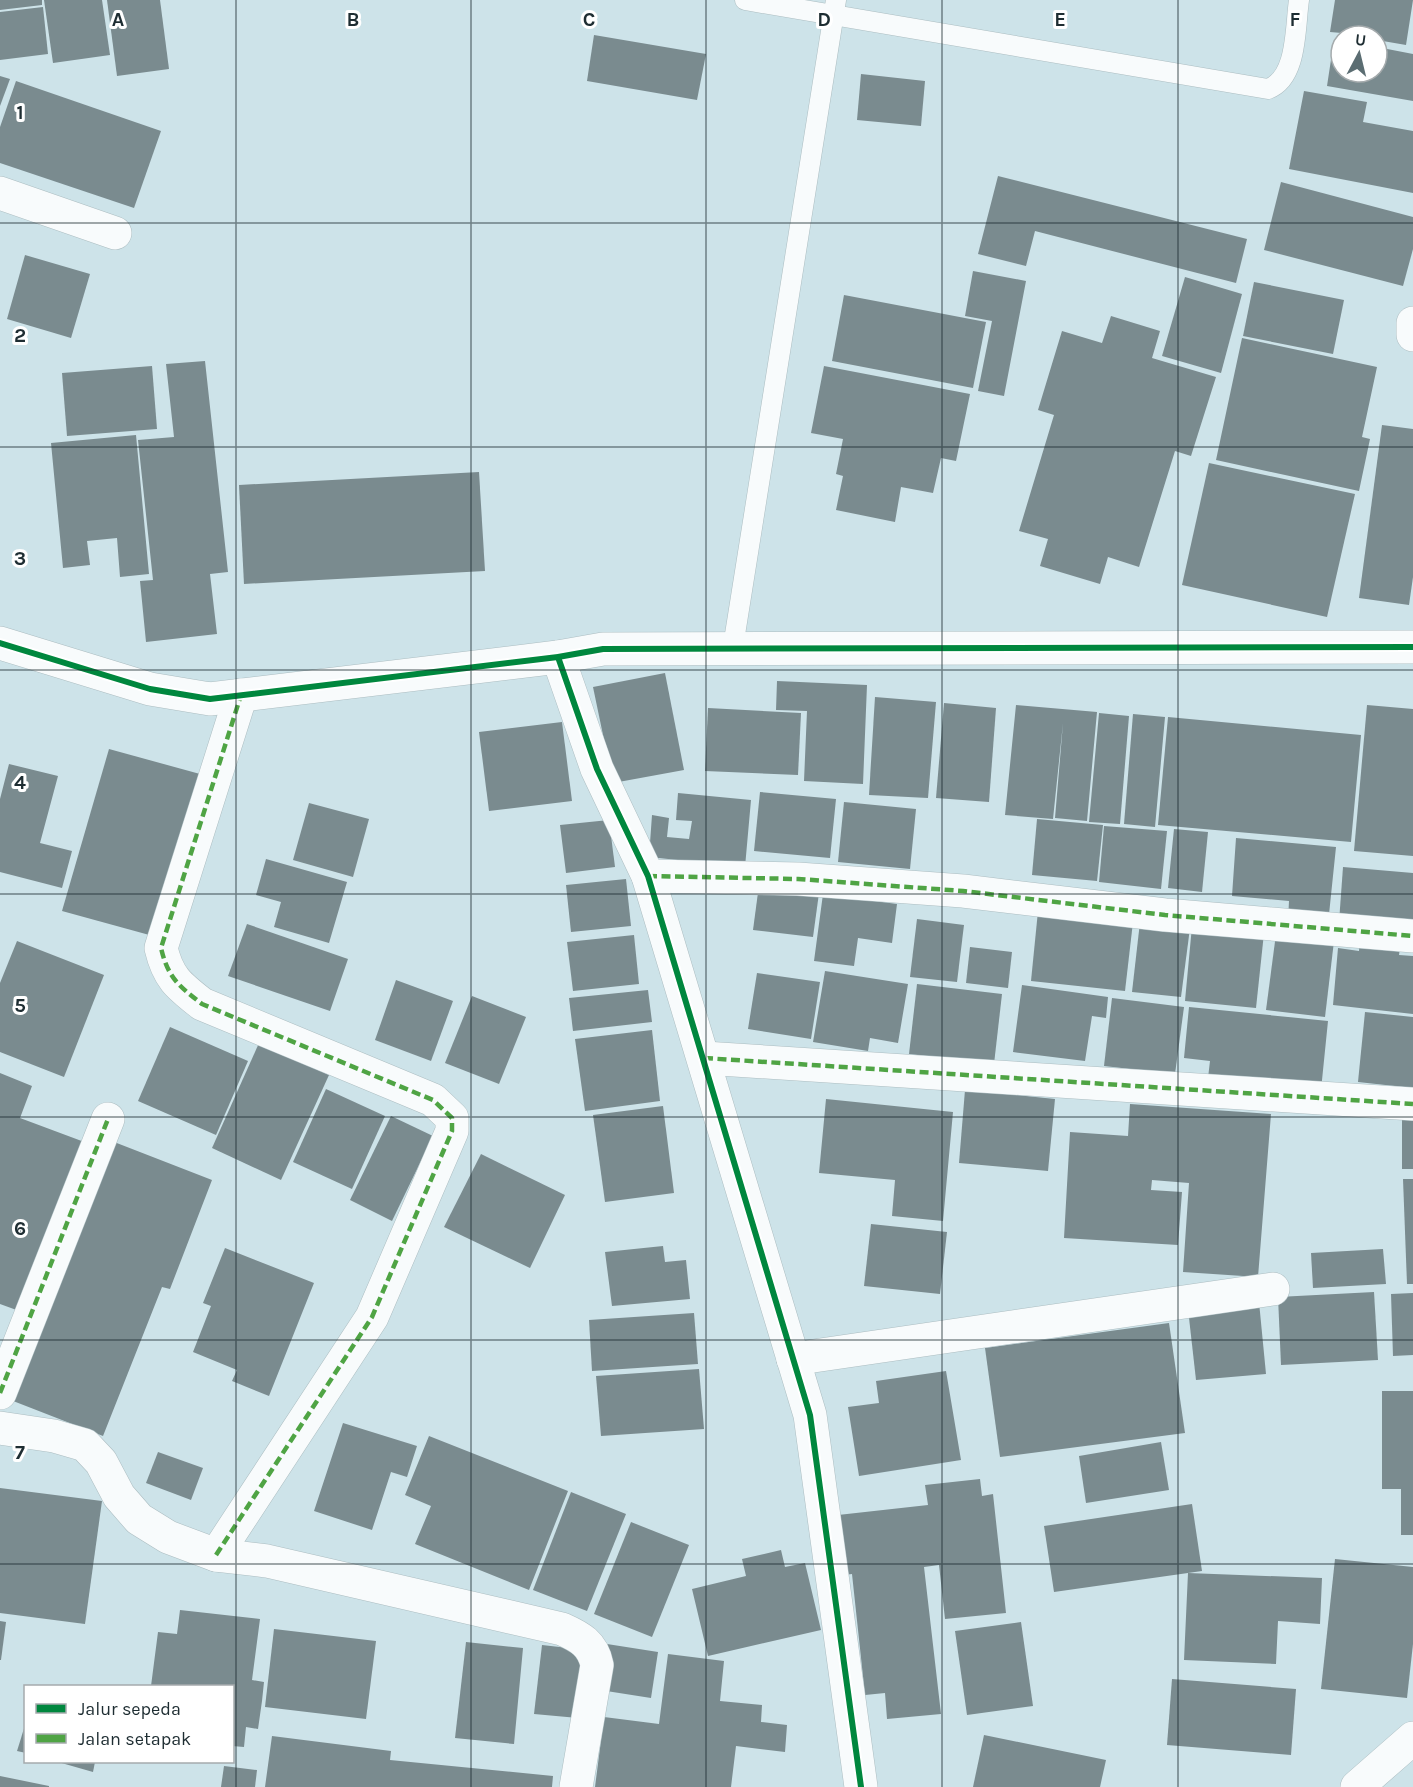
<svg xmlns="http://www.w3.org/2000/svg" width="1413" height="1787" viewBox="0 0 1413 1787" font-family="Karla,sans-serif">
<rect width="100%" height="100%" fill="#cde3e9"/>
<g fill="#7a8b8f">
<path d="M 0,0 L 42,0 L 42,5 L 0,10 Z"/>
<path d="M 44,0 L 102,0 L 110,55 L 53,63 Z"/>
<path d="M 107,0 L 160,0 L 169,69 L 117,76 Z"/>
<path d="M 1335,0 L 1413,0 L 1406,45 L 1377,40 L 1377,36 L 1330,32 Z"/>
<path d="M 43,7 L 48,54 L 0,60 L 0,12 Z"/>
<path d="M 594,35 L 706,54 L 697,100 L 587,81 Z"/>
<path d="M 1334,40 L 1341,41 L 1341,72 L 1377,72 L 1377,47 L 1413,54 L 1413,101 L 1327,86 Z"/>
<path d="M 861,74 L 925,81 L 921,126 L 857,120 Z"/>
<path d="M 0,76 L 10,79 L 0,106 Z"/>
<path d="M 16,81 L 161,131 L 134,208 L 0,163 L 0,127 Z"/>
<path d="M 1304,91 L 1367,102 L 1363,122 L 1413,131 L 1413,193 L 1289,169 Z"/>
<path d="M 998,176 L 1247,239 L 1236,283 L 1035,231 L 1026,266 L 978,254 Z"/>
<path d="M 1281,182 L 1413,217 L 1413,249 L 1403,286 L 1264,250 Z"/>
<path d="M 25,255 L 90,274 L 71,338 L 7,319 Z"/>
<path d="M 973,271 L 1026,281 L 1004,396 L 978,391 L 992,321 L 965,316 Z"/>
<path d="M 1185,277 L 1242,294 L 1221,373 L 1162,356 Z"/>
<path d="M 1254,282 L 1344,300 L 1333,354 L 1243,336 Z"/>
<path d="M 844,295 L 986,322 L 973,388 L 832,361 Z"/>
<path d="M 1111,316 L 1160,331 L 1152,358 L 1216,377 L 1191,456 L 1175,451 L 1139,567 L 1108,557 L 1100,584 L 1040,566 L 1048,539 L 1019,531 L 1054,415 L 1038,410 L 1062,331 L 1102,343 Z"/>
<path d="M 1242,338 L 1377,367 L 1362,437 L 1370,439 L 1359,491 L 1216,460 Z"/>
<path d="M 205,361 L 228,572 L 210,574 L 217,634 L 146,642 L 140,581 L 153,580 L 138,440 L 174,437 L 166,364 Z"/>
<path d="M 152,366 L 157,429 L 67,436 L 62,373 Z"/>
<path d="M 824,366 L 970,394 L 956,461 L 941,458 L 933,493 L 901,487 L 895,522 L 836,510 L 843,476 L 836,474 L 843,439 L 811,433 Z"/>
<path d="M 1382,425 L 1413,429 L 1413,577 L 1409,605 L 1359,598 Z"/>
<path d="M 136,435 L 149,574 L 120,577 L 117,538 L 87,541 L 90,565 L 63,568 L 51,443 Z"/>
<path d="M 1209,463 L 1355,494 L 1327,617 L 1182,585 Z"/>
<path d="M 479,472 L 485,571 L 244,584 L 239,485 Z"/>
<path d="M 665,673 L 684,770 L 613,783 L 593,687 Z"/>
<path d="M 777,681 L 867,685 L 863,784 L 804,781 L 807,711 L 776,710 Z"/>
<path d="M 875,697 L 936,702 L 928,798 L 869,795 Z"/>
<path d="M 944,703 L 996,708 L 989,802 L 936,798 Z"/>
<path d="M 1016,705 L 1097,712 L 1087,821 L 1055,818 L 1063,723 L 1053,819 L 1005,815 Z"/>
<path d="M 1367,705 L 1413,709 L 1413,856 L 1354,851 Z"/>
<path d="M 708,708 L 801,713 L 798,775 L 705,771 Z"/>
<path d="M 1099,713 L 1129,716 L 1120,824 L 1089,822 Z"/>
<path d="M 1133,714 L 1165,717 L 1155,827 L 1124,824 Z"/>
<path d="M 1168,717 L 1361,735 L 1351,842 L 1158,825 Z"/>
<path d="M 562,722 L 572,801 L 489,811 L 479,732 Z"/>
<path d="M 109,749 L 200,774 L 153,936 L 62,911 Z"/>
<path d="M 9,764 L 58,776 L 40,843 L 72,851 L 62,888 L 0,872 L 0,799 Z"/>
<path d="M 760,792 L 836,799 L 830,858 L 754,851 Z"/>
<path d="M 678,793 L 751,800 L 745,867 L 649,857 L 652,815 L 669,818 L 667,837 L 689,839 L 692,821 L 676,820 Z"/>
<path d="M 844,802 L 916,809 L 910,869 L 838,862 Z"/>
<path d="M 309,803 L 369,819 L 353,877 L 293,860 Z"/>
<path d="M 1037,819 L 1103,825 L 1097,881 L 1032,875 Z"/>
<path d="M 609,820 L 615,867 L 566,873 L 560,825 Z"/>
<path d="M 1104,826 L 1167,831 L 1161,889 L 1099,882 Z"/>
<path d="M 1174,829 L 1208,832 L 1202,892 L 1168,888 Z"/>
<path d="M 1236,838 L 1336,847 L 1328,924 L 1288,921 L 1289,901 L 1232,896 Z"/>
<path d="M 266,859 L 347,882 L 329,943 L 274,927 L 281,902 L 256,895 Z"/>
<path d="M 1343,867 L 1413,873 L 1413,928 L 1339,922 Z"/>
<path d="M 626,879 L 631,926 L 571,932 L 566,885 Z"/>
<path d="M 759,885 L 819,893 L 813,937 L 753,930 Z"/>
<path d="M 823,894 L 897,904 L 892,943 L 858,938 L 854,966 L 814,961 Z"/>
<path d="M 1038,911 L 1133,922 L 1125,991 L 1031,981 Z"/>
<path d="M 917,919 L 964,925 L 957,982 L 910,977 Z"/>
<path d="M 1140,922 L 1190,928 L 1181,997 L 1132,992 Z"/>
<path d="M 247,924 L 348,959 L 330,1011 L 228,976 Z"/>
<path d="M 1192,926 L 1264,933 L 1256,1008 L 1185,1001 Z"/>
<path d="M 1276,934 L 1334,941 L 1325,1017 L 1266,1010 Z"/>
<path d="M 634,935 L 639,984 L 573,991 L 567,942 Z"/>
<path d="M 1360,936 L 1401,941 L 1399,955 L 1413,956 L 1413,1014 L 1333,1005 L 1338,948 L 1359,951 Z"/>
<path d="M 17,941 L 104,975 L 64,1077 L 0,1052 L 0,983 Z"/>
<path d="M 970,947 L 1012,952 L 1008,988 L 966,983 Z"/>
<path d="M 825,971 L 908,984 L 898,1043 L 870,1038 L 868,1051 L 813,1042 Z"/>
<path d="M 757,973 L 820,982 L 811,1039 L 748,1029 Z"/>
<path d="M 396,980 L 453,1001 L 431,1061 L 375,1040 Z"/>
<path d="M 917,984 L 1002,994 L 994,1064 L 909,1054 Z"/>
<path d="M 1022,985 L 1108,997 L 1106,1018 L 1092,1016 L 1085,1061 L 1013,1052 Z"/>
<path d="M 648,990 L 652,1022 L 573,1031 L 569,998 Z"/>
<path d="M 472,996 L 526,1017 L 499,1084 L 445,1063 Z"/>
<path d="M 1112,998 L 1184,1007 L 1175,1074 L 1104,1066 Z"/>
<path d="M 1189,1007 L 1328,1021 L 1321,1090 L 1208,1078 L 1210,1061 L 1184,1058 Z"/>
<path d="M 1365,1012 L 1413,1017 L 1413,1088 L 1358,1082 Z"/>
<path d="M 170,1027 L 248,1061 L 216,1135 L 138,1101 Z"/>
<path d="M 652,1030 L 660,1101 L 585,1111 L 575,1039 Z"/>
<path d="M 259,1043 L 329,1075 L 281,1180 L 212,1148 Z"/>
<path d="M 0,1073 L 32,1086 L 20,1118 L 87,1143 L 22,1312 L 0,1304 Z"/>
<path d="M 326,1089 L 385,1116 L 352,1189 L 293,1162 Z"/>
<path d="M 965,1090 L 1055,1099 L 1048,1171 L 959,1163 Z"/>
<path d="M 826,1099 L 953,1112 L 943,1221 L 892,1216 L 895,1180 L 819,1173 Z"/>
<path d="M 1130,1104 L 1271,1114 L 1258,1277 L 1183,1272 L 1189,1183 L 1152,1180 L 1151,1190 L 1182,1192 L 1178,1245 L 1064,1238 L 1070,1132 L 1128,1136 Z"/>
<path d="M 663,1106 L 674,1193 L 605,1202 L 593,1115 Z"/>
<path d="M 391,1116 L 433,1136 L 392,1221 L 350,1200 Z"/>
<rect x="1402" y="1117" width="11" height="52"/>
<path d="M 109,1140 L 212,1180 L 170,1289 L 162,1287 L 103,1436 L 8,1399 Z"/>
<path d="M 481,1154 L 565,1195 L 530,1268 L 444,1227 Z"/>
<path d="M 1403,1179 L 1413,1179 L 1413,1284 L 1407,1284 Z"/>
<path d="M 871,1224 L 947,1232 L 940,1294 L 864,1286 Z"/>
<path d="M 663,1246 L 665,1262 L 686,1260 L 690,1299 L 612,1306 L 605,1252 Z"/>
<path d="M 225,1248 L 314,1283 L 269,1396 L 232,1381 L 237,1370 L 193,1352 L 211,1306 L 203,1303 Z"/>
<path d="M 1383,1249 L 1386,1284 L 1313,1288 L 1311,1253 Z"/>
<path d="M 1374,1292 L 1378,1360 L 1281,1365 L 1278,1297 Z"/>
<path d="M 1413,1293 L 1413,1355 L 1393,1356 L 1391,1294 Z"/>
<path d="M 1259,1302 L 1266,1374 L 1196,1380 L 1188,1309 Z"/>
<path d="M 694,1313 L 698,1364 L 592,1371 L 589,1320 Z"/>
<path d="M 1169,1323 L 1185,1433 L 1000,1457 L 985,1348 Z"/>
<path d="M 699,1369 L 704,1429 L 601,1436 L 596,1376 Z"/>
<path d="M 946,1371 L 961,1460 L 859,1476 L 848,1407 L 879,1403 L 876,1381 Z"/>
<path d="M 1382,1391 L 1413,1391 L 1413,1535 L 1401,1535 L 1401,1489 L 1382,1489 Z"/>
<path d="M 343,1423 L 417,1446 L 407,1477 L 391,1472 L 372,1530 L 314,1511 Z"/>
<path d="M 429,1436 L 568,1491 L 529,1590 L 415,1544 L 431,1506 L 405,1495 Z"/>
<path d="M 1161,1442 L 1169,1490 L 1086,1503 L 1079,1456 Z"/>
<path d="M 158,1452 L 203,1468 L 191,1500 L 146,1483 Z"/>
<path d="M 980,1479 L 982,1496 L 993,1494 L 1006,1613 L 945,1619 L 939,1565 L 924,1567 L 941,1714 L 887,1719 L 885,1693 L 865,1695 L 852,1574 L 844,1575 L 838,1515 L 928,1505 L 925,1485 Z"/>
<path d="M 0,1488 L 102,1501 L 85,1624 L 0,1613 Z"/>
<path d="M 571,1492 L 626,1514 L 587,1611 L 533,1590 Z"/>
<path d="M 1192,1504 L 1202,1571 L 1054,1592 L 1044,1526 Z"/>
<path d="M 631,1522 L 689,1545 L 652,1637 L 594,1614 Z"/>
<path d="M 781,1550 L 785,1567 L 805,1563 L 821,1630 L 708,1656 L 692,1589 L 746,1576 L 742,1559 Z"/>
<path d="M 1335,1559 L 1413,1567 L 1413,1644 L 1407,1698 L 1321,1689 Z"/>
<path d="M 1188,1573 L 1322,1578 L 1320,1624 L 1278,1621 L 1276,1664 L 1184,1660 Z"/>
<path d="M 180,1610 L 260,1619 L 252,1680 L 264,1682 L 262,1701 L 258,1729 L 246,1727 L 244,1747 L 232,1746 L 232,1686 L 151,1686 L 158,1632 L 177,1634 Z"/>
<path d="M 0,1621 L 6,1622 L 1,1660 L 0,1660 Z"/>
<path d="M 1021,1622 L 1033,1706 L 967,1715 L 955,1631 Z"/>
<path d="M 274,1629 L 376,1641 L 366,1719 L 265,1707 Z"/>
<path d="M 466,1642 L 523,1648 L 514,1744 L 455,1738 Z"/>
<path d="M 607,1644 L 658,1652 L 651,1698 L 600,1690 Z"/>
<path d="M 542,1645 L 586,1650 L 578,1718 L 534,1714 Z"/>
<path d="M 668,1654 L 724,1661 L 720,1701 L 762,1705 L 761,1722 L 787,1725 L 785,1752 L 736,1746 L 731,1787 L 595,1787 L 604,1717 L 659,1724 Z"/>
<path d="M 1172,1679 L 1296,1689 L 1291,1755 L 1167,1745 Z"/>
<path d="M 26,1722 L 26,1753 L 17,1751 Z"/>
<path d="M 984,1735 L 1106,1760 L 1100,1787 L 973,1787 Z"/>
<path d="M 272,1736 L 391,1751 L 390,1760 L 553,1776 L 552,1787 L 265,1787 Z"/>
<path d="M 58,1762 L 95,1762 L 93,1772 Z"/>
<path d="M 224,1766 L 257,1770 L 255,1787 L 221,1787 Z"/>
<path d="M 0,1776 L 49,1786 L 49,1787 L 0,1787 Z"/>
</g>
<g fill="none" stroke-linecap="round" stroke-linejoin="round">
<g stroke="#acbdc1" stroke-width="21">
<g id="service">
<path d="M 745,0 L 1268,89 C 1298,78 1295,26 1299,0"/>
<path d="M 733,647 L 836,0"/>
</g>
</g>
<g stroke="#acbdc1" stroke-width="34">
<g id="minor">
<path d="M 0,193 L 115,233"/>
<path d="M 1413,323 L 1413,335"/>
<path d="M 558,657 L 597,769 L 648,876 L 810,1415 L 861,1787"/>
<path d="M 648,876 L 798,879 L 963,891 L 1165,915 L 1413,936"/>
<path d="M 704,1058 L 1413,1104"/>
<path d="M 793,1359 L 1273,1289"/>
<path d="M 0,1393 L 108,1119"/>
<path d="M 0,1428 L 54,1436 L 85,1445 L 101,1462 L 119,1496 L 139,1519 L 168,1537 L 216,1555 L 267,1561 L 562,1629 C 580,1637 593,1644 597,1665 L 576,1787"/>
<path d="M 216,1555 L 372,1317 L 452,1131 L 452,1118 L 433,1100 L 202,1004 C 179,986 168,978 161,948 L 241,695"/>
<path d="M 1357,1787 L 1413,1738"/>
</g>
</g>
<g stroke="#acbdc1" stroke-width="34">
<path id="tertiary" d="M 0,643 L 150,689 L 210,699 L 558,657 L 603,649 L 1413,647"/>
</g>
<use href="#service" stroke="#f8fbfc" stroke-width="20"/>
<use href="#minor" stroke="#f8fbfc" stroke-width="33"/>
<use href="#tertiary" stroke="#f8fbfc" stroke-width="33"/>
<g stroke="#4fa444" stroke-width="4.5" stroke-dasharray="9 4.5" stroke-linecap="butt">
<path d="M 648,876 L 798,879 L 963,891 L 1165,915 L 1413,936"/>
<path d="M 704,1058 L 1413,1104"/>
<path d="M 0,1393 L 108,1119"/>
<path d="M 216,1555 L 372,1317 L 452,1131 L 452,1118 L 433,1100 L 202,1004 C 179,986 168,978 161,948 L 241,695"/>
</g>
<g stroke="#fff" stroke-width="10">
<g id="cycleway">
<path d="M 0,643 L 150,689 L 210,699 L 558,657 L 603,649 L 1413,647"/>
<path d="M 558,657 L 597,769 L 648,876 L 810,1415 L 861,1787"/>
</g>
</g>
<use href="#cycleway" stroke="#00873e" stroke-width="6"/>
</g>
<path fill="none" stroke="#1e2d32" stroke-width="1.5" stroke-opacity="0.55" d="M 236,0 L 236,1787M 471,0 L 471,1787M 706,0 L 706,1787M 942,0 L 942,1787M 1178,0 L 1178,1787M 0,223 L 1413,223M 0,447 L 1413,447M 0,670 L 1413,670M 0,894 L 1413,894M 0,1117 L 1413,1117M 0,1340 L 1413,1340M 0,1564 L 1413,1564"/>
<g font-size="20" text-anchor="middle" font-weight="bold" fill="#1e2d32" stroke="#fff" stroke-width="6" stroke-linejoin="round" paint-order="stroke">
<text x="118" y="26">A</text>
<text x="353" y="26">B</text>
<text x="589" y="26">C</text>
<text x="824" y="26">D</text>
<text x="1060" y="26">E</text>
<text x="1295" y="26">F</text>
<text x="20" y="119">1</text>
<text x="20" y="342">2</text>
<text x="20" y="565">3</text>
<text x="20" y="789">4</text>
<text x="20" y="1012">5</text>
<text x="20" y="1235">6</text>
<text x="20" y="1459">7</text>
</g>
<rect x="24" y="1685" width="210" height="78" fill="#ffffff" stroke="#a5abad" stroke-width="1.5"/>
<rect x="36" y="1704" width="30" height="9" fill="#00873e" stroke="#a5abad" stroke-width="1.5"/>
<text x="78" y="1715" font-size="18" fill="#1e2d32">Jalur sepeda</text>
<rect x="36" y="1734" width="30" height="9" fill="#4fa444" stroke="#a5abad" stroke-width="1.5"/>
<text x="78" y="1745" font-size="18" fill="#1e2d32">Jalan setapak</text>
<g transform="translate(1359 54) rotate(7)"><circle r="28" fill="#ffffff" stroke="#a5abad" stroke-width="1.5"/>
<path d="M0-4.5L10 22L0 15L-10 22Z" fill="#5b6d72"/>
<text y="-9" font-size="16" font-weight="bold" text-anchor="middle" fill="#1e2d32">U</text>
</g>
</svg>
